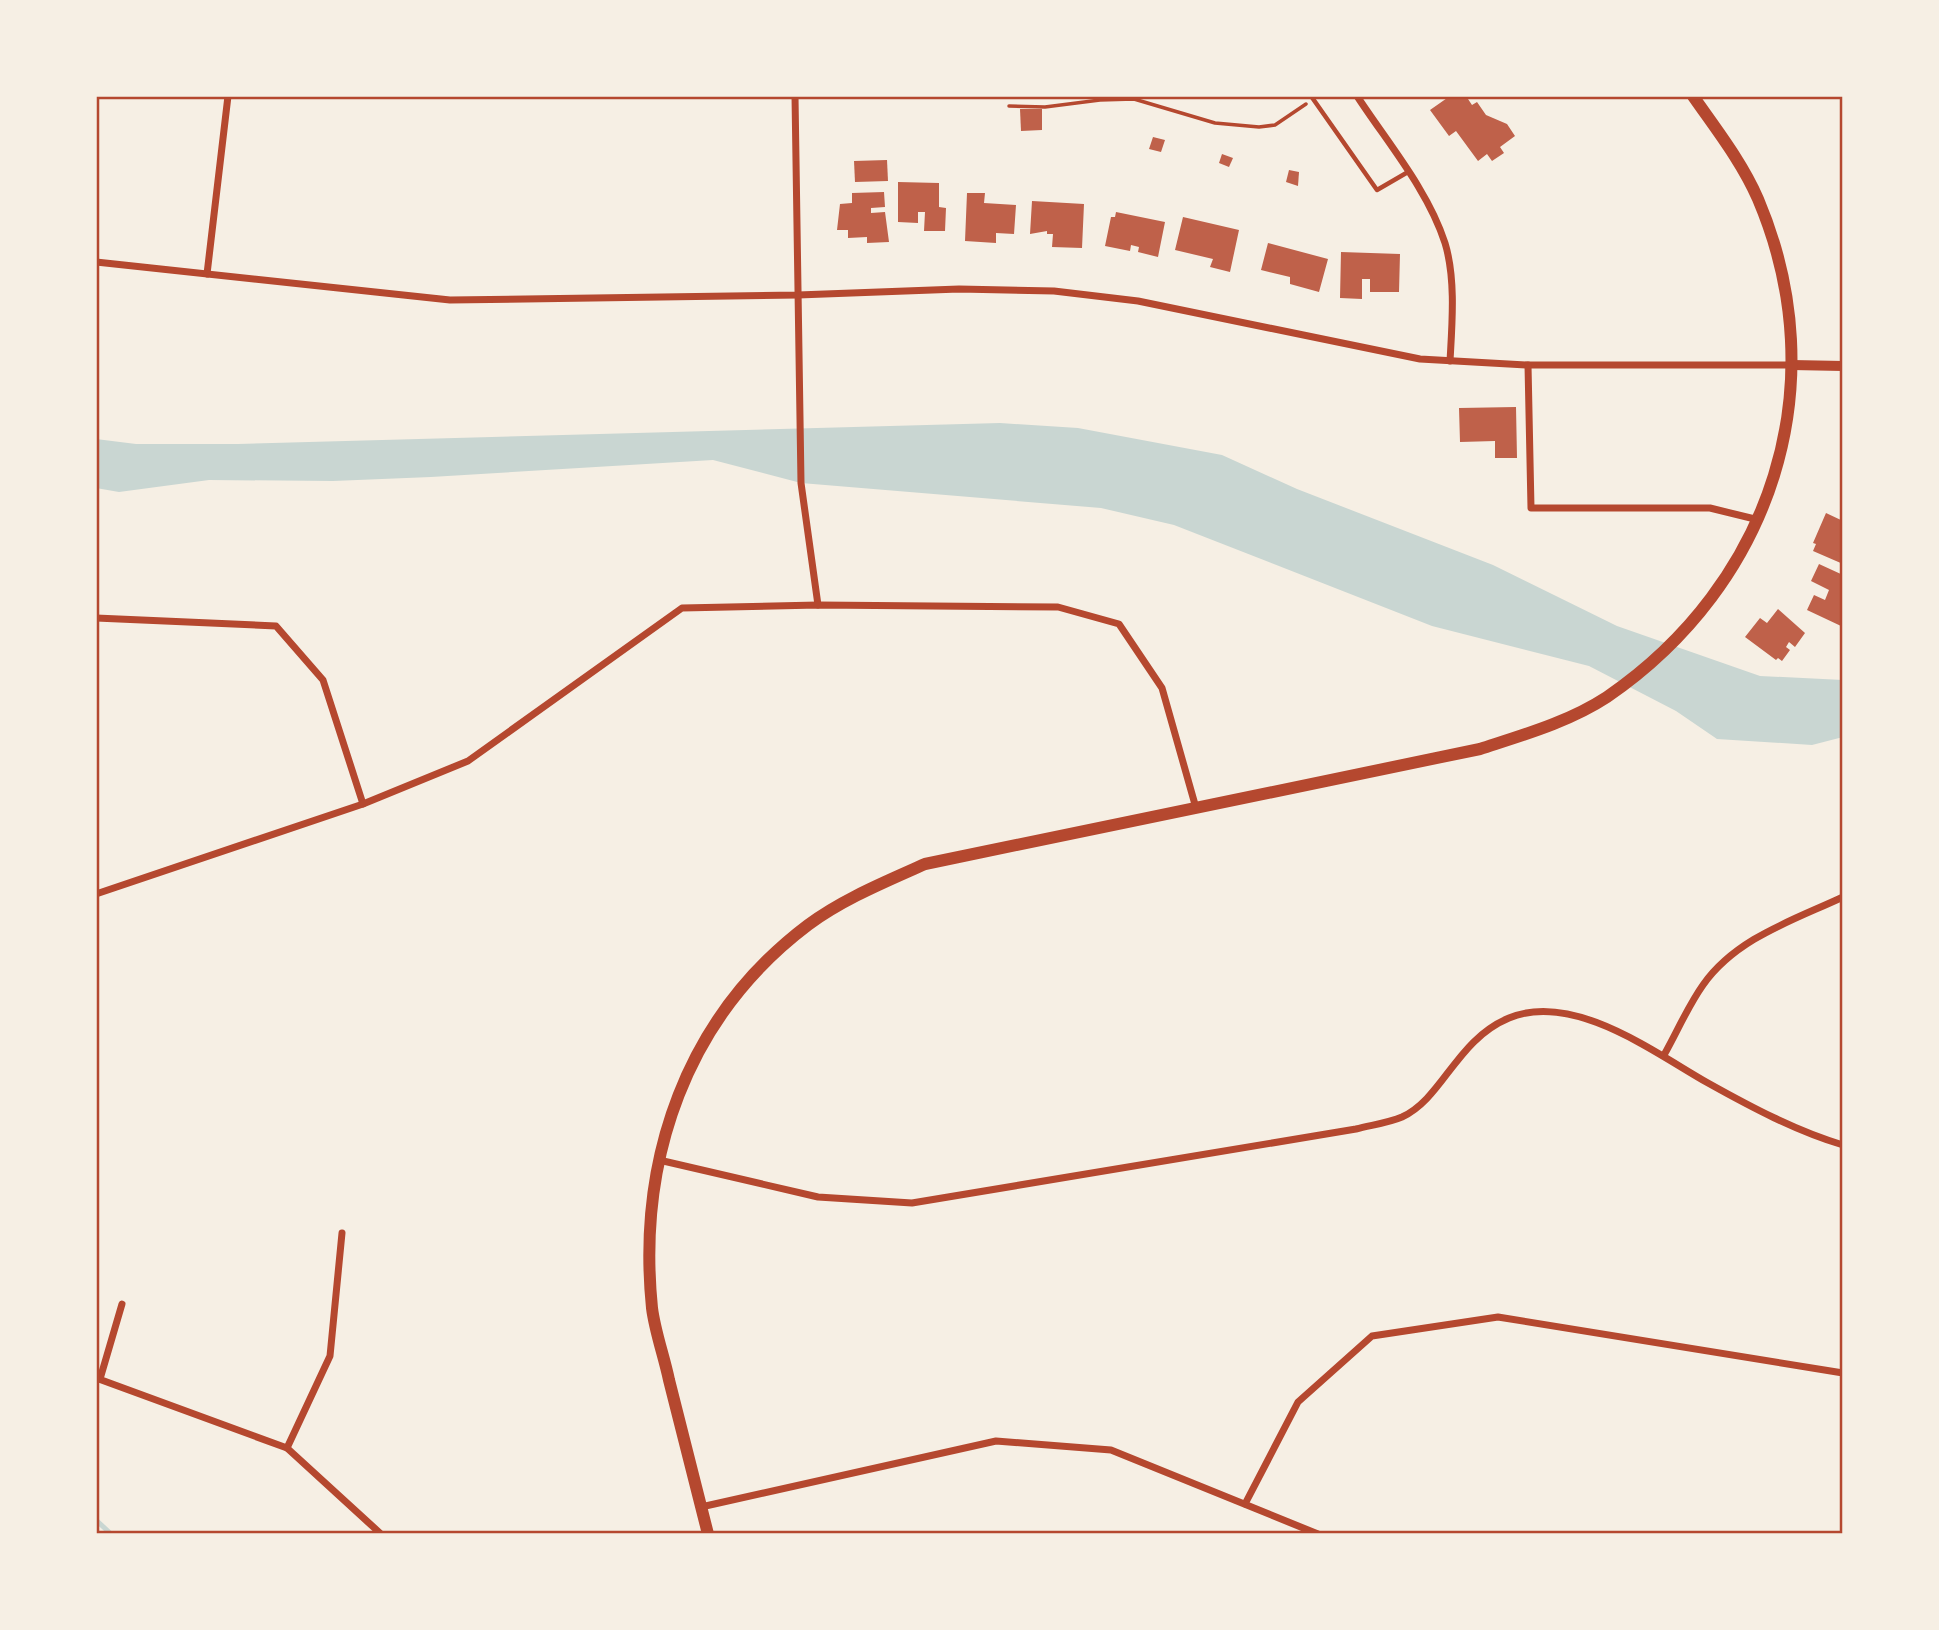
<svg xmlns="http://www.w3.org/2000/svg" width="1939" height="1630" viewBox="0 0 1939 1630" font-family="Karla,sans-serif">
<rect width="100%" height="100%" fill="#f6efe4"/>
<path fill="#c9d6d2" d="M 1000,423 L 1078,428 L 1222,455 L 1297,489 L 1493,565 L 1617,626 L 1760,676 L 1843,680 L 1843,737 L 1812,745 L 1717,739 L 1676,711 L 1589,666 L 1432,626 L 1174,525 L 1101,508 L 801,483 L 713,460 L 431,477 L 333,481 L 209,480 L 119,492 L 96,488 L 96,439 L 136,444 L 238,444 Z"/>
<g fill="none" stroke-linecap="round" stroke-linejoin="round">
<path stroke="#c9d6d2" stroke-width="5" d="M 96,1520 L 111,1534"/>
</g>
<g fill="#bf614a">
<path d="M 1450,96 L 1466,96 L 1472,105 L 1477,102 L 1486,115 L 1507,124 L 1515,136 L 1500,147 L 1504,153 L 1492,161 L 1487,154 L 1478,161 L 1456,131 L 1449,136 L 1430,110 Z"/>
<path d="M 1020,109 L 1042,109 L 1042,130 L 1021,131 Z"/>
<path d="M 1153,137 L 1165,140 L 1161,152 L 1149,149 Z"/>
<path d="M 1222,154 L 1233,158 L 1229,167 L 1219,163 Z"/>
<path d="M 887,160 L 888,181 L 855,182 L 854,161 Z"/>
<path d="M 1289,170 L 1299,172 L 1298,186 L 1286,182 Z"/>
<path d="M 898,182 L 939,183 L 939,207 L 946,208 L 945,231 L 924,231 L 925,212 L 918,212 L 918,223 L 898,222 Z"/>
<path d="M 884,192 L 885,207 L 871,208 L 871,213 L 885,212 L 889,242 L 867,243 L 867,237 L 848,238 L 848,230 L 837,230 L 840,204 L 852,203 L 852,193 Z"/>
<path d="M 967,193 L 985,193 L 984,203 L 1016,205 L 1014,234 L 996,233 L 996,243 L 965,241 Z"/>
<path d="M 1032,201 L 1084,204 L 1082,248 L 1052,247 L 1053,234 L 1047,234 L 1047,231 L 1030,234 Z"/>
<path d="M 1116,212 L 1165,222 L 1158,257 L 1138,252 L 1139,247 L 1131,245 L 1130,251 L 1105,246 L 1111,217 L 1115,217 Z"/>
<path d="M 1183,217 L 1239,230 L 1230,272 L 1210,267 L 1213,259 L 1175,250 Z"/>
<path d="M 1268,243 L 1328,259 L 1319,292 L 1290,284 L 1290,277 L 1261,270 Z"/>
<path d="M 1341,252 L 1400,254 L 1399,292 L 1370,292 L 1370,279 L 1362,279 L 1362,299 L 1340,298 Z"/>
<path d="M 1516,407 L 1517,458 L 1495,458 L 1495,441 L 1460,442 L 1459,408 Z"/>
<path d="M 1826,513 L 1843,521 L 1843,564 L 1813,551 L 1816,544 L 1813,543 Z"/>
<path d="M 1819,564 L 1843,575 L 1841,626 L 1807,610 L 1814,595 L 1825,600 L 1829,590 L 1811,581 Z"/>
<path d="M 1778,609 L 1805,633 L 1795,647 L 1789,642 L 1786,647 L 1790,650 L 1782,661 L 1778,658 L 1776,660 L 1745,637 L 1760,618 L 1767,623 Z"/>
</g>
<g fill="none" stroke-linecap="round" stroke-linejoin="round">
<path stroke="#b5482f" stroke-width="3.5" d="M 1009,106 L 1045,107 L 1100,100 L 1134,99 L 1215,123 L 1259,127 L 1275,125 L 1306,104"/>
<path stroke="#b5482f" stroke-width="4.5" d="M 1311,96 L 1377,190 L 1408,172"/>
<g stroke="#b5482f" stroke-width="7">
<path d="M 795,96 L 801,483 L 818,605"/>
<path d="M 1357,96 C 1387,142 1428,190 1445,243 C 1456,279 1452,325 1450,361"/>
<path d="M 96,262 L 450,300 L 798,295 L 959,289 L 1054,291 L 1138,301 L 1420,359 L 1528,365 L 1791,365"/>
<path d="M 207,274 L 228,96"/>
<path d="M 1528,365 L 1531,508 L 1710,508 L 1759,520"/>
<path d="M 96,618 L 276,626 L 323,680 L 363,804"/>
<path d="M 96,894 L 363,804 L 468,761 L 682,608 L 818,605 L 1058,607 L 1119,624 L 1162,688 L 1196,808"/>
<path d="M 1664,1055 C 1677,1032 1688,1006 1703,985 C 1736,938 1794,920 1843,897"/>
<path d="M 659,1160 L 818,1197 L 912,1203 L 1356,1129 C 1371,1125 1388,1123 1402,1117 C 1443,1098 1456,1040 1509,1018 C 1573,991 1655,1053 1708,1083 C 1751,1107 1796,1131 1843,1145"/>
<path d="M 96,1378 L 287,1448 L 381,1534"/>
<path d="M 100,1379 L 122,1304"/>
<path d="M 287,1448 L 330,1356 L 342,1233"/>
<path d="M 1245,1504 L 1298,1402 L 1372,1336 L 1498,1317 L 1843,1373"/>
<path d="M 701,1507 L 996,1441 L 1111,1450 L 1318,1534"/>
</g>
<path stroke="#b5482f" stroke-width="10" d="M 1792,365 L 1843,366"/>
<path stroke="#b5482f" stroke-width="12" d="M 708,1534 C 695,1482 682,1431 669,1380 C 664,1356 655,1332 652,1308 C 637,1159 686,1017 808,925 C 843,899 885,882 925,864 L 1480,749 C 1523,735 1569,722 1607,697 C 1772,584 1837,385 1758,199 C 1742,162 1716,129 1693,96"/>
</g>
<rect width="1939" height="1630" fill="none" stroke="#f6efe4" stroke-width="196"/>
<rect x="98" y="98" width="1743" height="1434" fill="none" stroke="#b5482f" stroke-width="2.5"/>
</svg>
